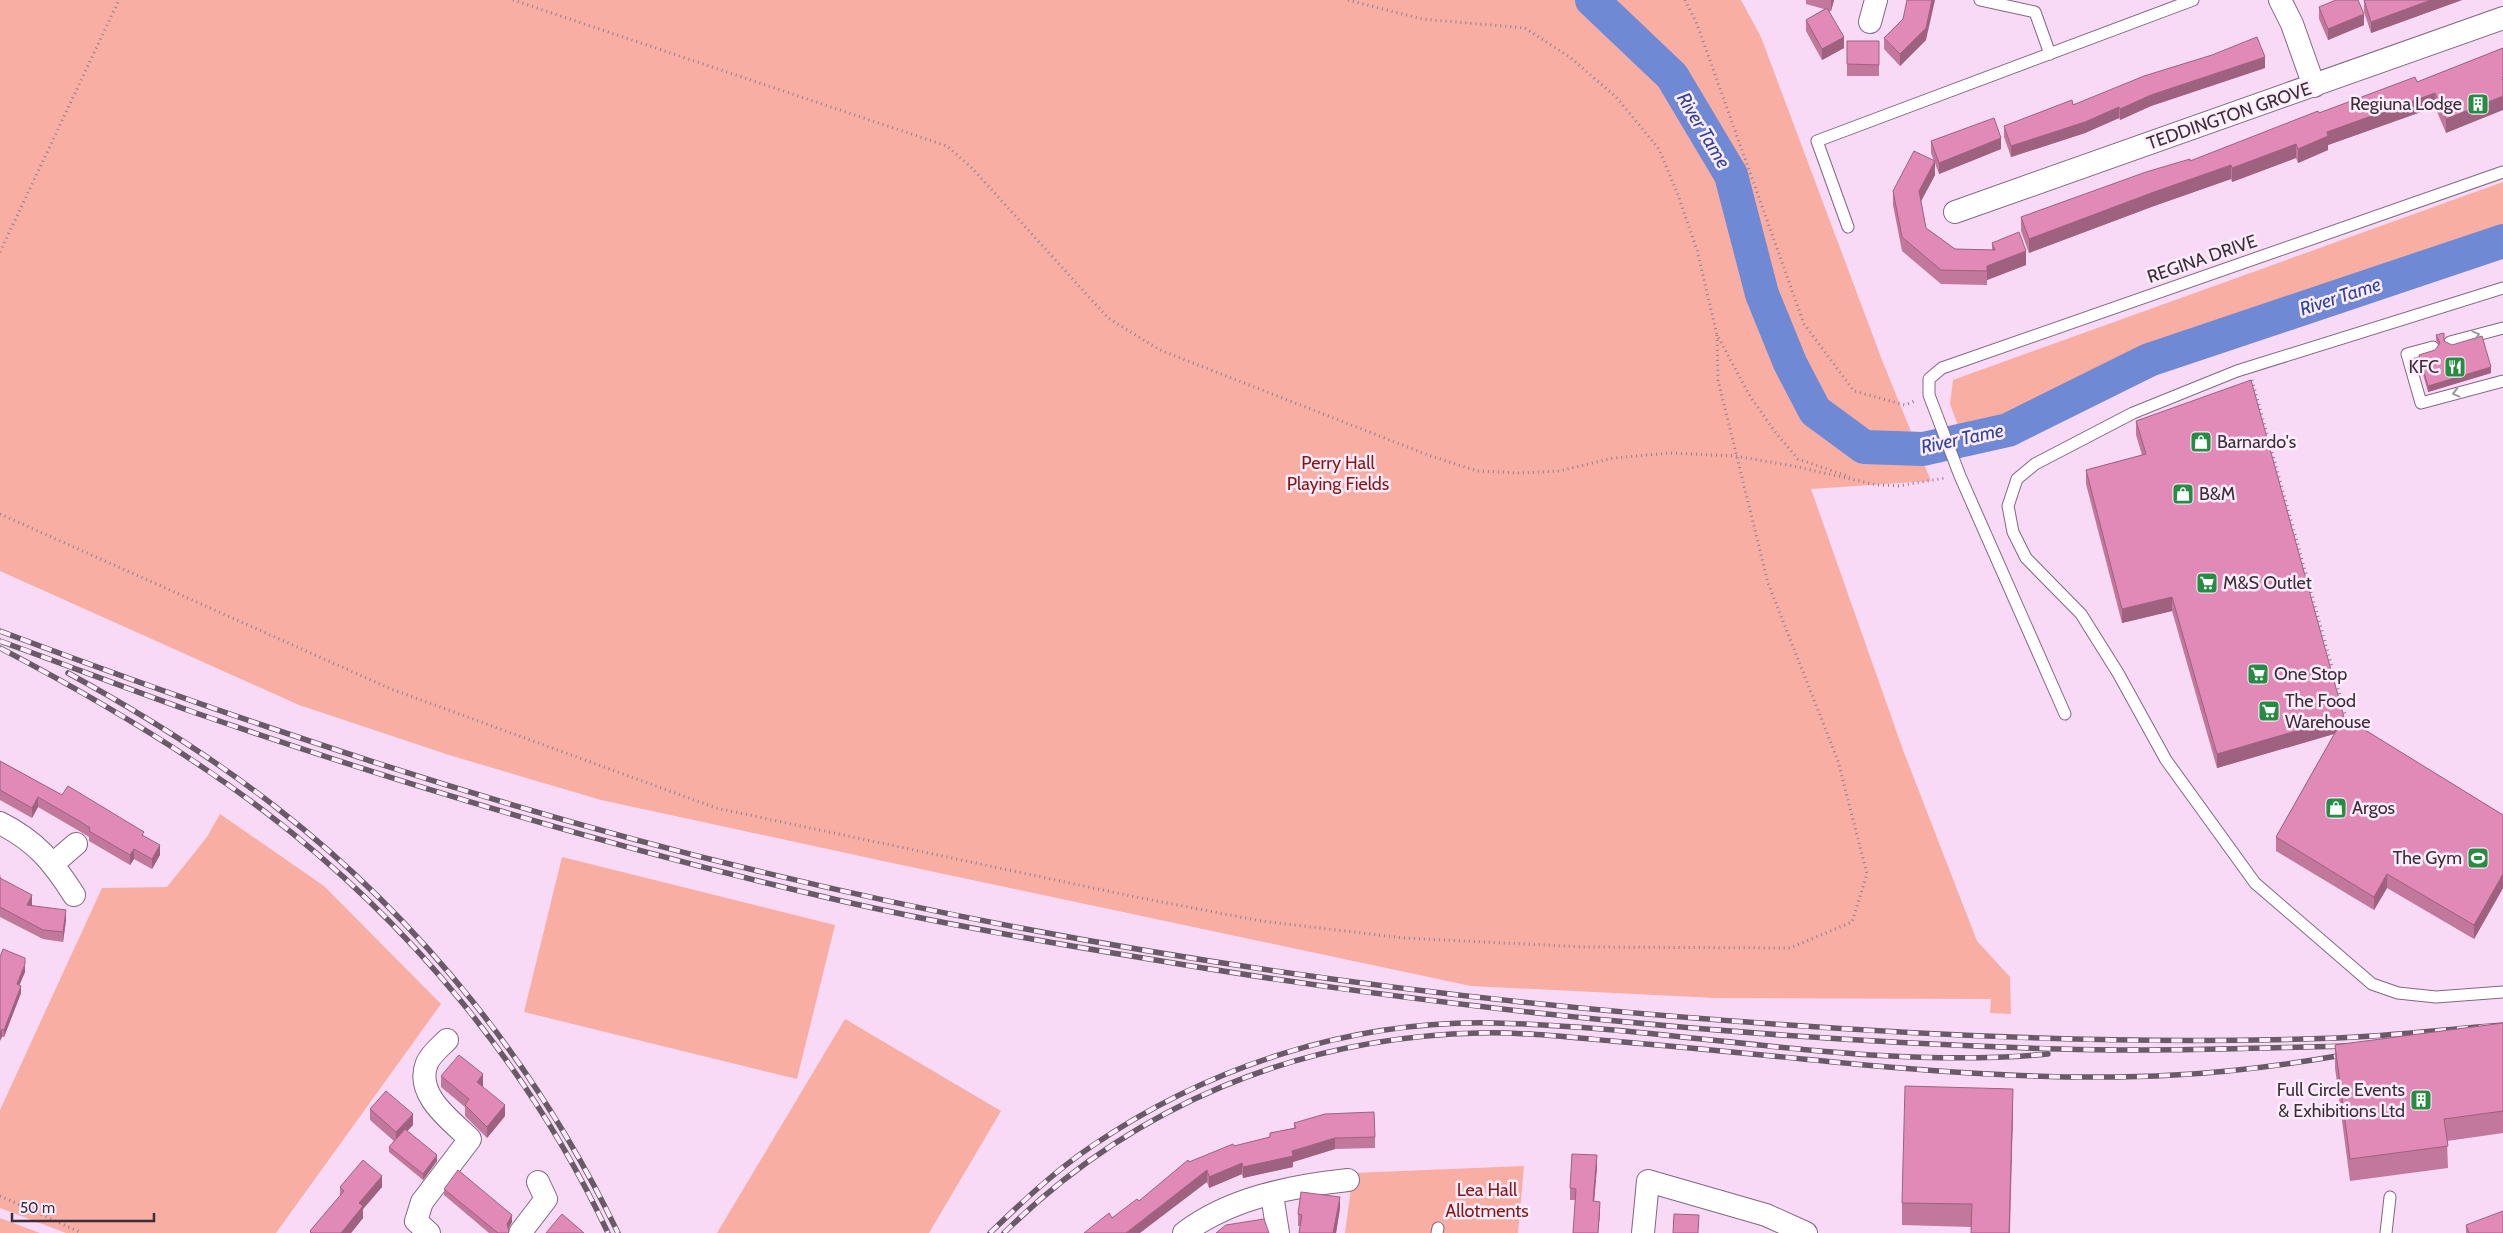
<svg xmlns="http://www.w3.org/2000/svg" width="2503" height="1233" viewBox="0 0 2503 1233" font-family="Cabin,sans-serif">
<rect width="100%" height="100%" fill="#f8daf6"/>
<g fill="#f9aea3">
<path d="M 0,0 L 1741,0 L 1761,37 L 1882,360 L 1931,481 L 1811,489 L 1903,750 L 1977,941 L 2010,977 L 2011,1014 L 1990,1013 L 1991,999 L 1715,998 L 1471,986 L 883,861 L 601,800 L 449,755 L 299,705 L 0,571 Z"/>
<path d="M 2503,182 L 2503,231 L 2415,263 L 2211,323 L 2073,381 L 2010,413 L 1958,426 L 1950,404 L 1953,380 Z"/>
<path d="M 220,814 L 324,886 L 441,1004 L 276,1233 L 66,1233 L 0,1208 L 0,1110 L 102,888 L 167,887 L 207,837 Z"/>
<path d="M 562,857 L 835,925 L 797,1079 L 524,1012 Z"/>
<path d="M 845,1019 L 1001,1111 L 929,1233 L 717,1233 Z"/>
<path d="M 1524,1166 L 1518,1233 L 1345,1233 L 1353,1173 Z"/>
<path d="M 0,1218 L 40,1233 L 0,1233 Z"/>
</g>
<g fill="none" stroke-linecap="round" stroke-linejoin="round">
<path stroke="#6f89d5" stroke-width="34" d="M 1592,0 L 1672,76 L 1731,175 L 1762,294 L 1790,363 L 1815,411 L 1864,447 L 1923,449 L 2008,430 L 2149,360 L 2503,241"/>
<g stroke="#826780" stroke-width="13">
<g id="lane">
<path d="M 1980,0 L 2035,12 L 2050,54"/>
<path d="M 1848,227 L 1817,141 L 2193,0"/>
<path d="M 2503,288 L 2237,371 L 2133,413 L 2035,464 L 2017,479 L 2008,506 L 2013,532 L 2026,558 L 2081,614 L 2118,673 L 2166,760 L 2255,883 L 2372,984 L 2398,993 L 2436,997 L 2503,992"/>
<path d="M 2450,342 L 2503,328"/>
<path d="M 2433,347 L 2407,354 L 2421,403 L 2503,381"/>
<path d="M 2065,714 L 1960,476 L 1929,395 L 1929,379 L 1942,368 L 2503,172"/>
<path d="M 1437,1233 L 1438,1228"/>
<path d="M 2386,1233 L 2390,1197"/>
</g>
</g>
<g stroke="#826780" stroke-width="24">
<g id="street">
<path d="M 2280,0 L 2292,24 L 2314,86"/>
<path d="M 1870,22 L 1876,0"/>
<path d="M 1955,212 L 2503,18"/>
<path d="M 0,823 C 36,841 53,862 74,895"/>
<path d="M 54,863 L 76,844"/>
<path d="M 1272,1195 L 1278,1233"/>
<path d="M 429,1233 L 416,1221 L 422,1202 L 470,1139 C 452,1121 414,1095 427,1063 C 431,1054 440,1047 447,1040"/>
<path d="M 520,1233 L 546,1199 L 538,1182"/>
<path d="M 1184,1233 C 1230,1198 1292,1186 1348,1180"/>
<path d="M 1643,1233 L 1648,1181 L 1766,1215 L 1806,1233"/>
</g>
</g>
<g stroke="#927e90" stroke-width="3" stroke-dasharray="1 4" stroke-linecap="butt">
<path d="M 513,0 L 947,146 L 971,167 L 1108,318 L 1160,350 L 1428,455 L 1477,471 L 1520,473 L 1559,471 L 1613,458 L 1670,453 L 1735,456 L 1793,466 L 1877,485 L 1898,486 L 1945,478"/>
<path d="M 1348,0 L 1422,19 L 1525,28 L 1571,58 L 1616,97 L 1659,149 L 1678,195 L 1697,250 L 1717,335 L 1750,396 L 1775,432 L 1798,459 L 1850,477"/>
<path d="M 1685,0 L 1697,24 L 1804,324 L 1854,391 L 1905,405 L 1917,400"/>
<path d="M 0,252 L 119,0"/>
<path d="M 2252,380 L 2347,721"/>
<path d="M 0,514 L 391,689 L 716,808 L 1131,896 L 1261,921 L 1404,938 L 1586,947 L 1790,948 L 1852,922 L 1867,874 L 1838,761 L 1768,583 L 1718,380 L 1717,335"/>
<path d="M 0,1196 L 82,1233"/>
</g>
<use href="#lane" stroke="#fff" stroke-width="11"/>
<use href="#street" stroke="#fff" stroke-width="22"/>
<g stroke="#6a5a69" stroke-width="5.5">
<g id="rail">
<path d="M 0,631 C 248,724 501,809 758,871 C 1082,950 1415,998 1747,1022 C 1943,1037 2140,1045 2337,1038 C 2392,1036 2448,1029 2503,1025"/>
<path d="M 0,641 C 64,664 128,689 193,712 C 401,784 614,848 829,898 C 931,922 1034,940 1137,957 C 1442,1009 1750,1040 2060,1049 C 2156,1052 2253,1048 2349,1046"/>
<path d="M 0,648 C 92,696 182,749 264,811 C 409,921 531,1069 608,1233"/>
<path d="M 68,673 C 141,713 212,757 277,808 C 422,921 539,1068 618,1233"/>
<path d="M 990,1233 C 1022,1202 1055,1171 1092,1146 C 1209,1066 1352,1020 1494,1023 C 1680,1027 1862,1071 2048,1054"/>
<path d="M 1004,1233 C 1132,1106 1298,1037 1479,1033 C 1523,1032 1568,1037 1612,1041 C 1696,1048 1780,1057 1865,1065 C 1965,1074 2074,1081 2174,1075 C 2233,1072 2292,1064 2349,1054"/>
</g>
</g>
<use href="#rail" stroke="#feecfd" stroke-width="4" stroke-dasharray="11" stroke-linecap="butt"/>
</g>
<g fill="#c2779d">
<path d="M 1806,0 L 1834,0 L 1831,11 L 1829,11 L 1844,48 L 1822,60 L 1806,31 L 1806,20 L 1824,9 L 1806,4 Z"/>
<path d="M 2364,0 L 2462,0 L 2371,33 L 2364,12 Z"/>
<path d="M 2319,7 L 2364,25 L 2328,40 L 2319,19 Z"/>
<path d="M 1884,38 L 1926,40 L 1900,66 L 1884,49 Z"/>
<rect x="1847" y="41" width="32" height="35"/>
<path d="M 2503,48 L 2446,133 L 2435,107 L 2328,145 L 2328,150 L 2298,163 L 2296,158 L 2232,182 L 2231,179 L 2154,206 L 2029,253 L 2021,231 L 2021,217 L 2190,161 L 2319,113 L 2417,82 Z"/>
<path d="M 2265,68 L 2151,106 L 2120,120 L 2119,118 L 2085,133 L 2011,157 L 2004,137 L 2004,126 L 2073,105 Z"/>
<path d="M 1931,141 L 2001,149 L 1939,174 L 1935,163 L 1935,175 L 1921,201 L 1926,228 L 1955,249 L 1992,250 L 1992,243 L 2026,265 L 1987,280 L 1987,285 L 1941,284 L 1902,251 L 1893,205 L 1893,191 L 1934,161 L 1931,153 Z"/>
<path d="M 2436,335 L 2444,341 L 2491,373 L 2428,392 L 2419,361 L 2419,355 L 2435,350 L 2439,345 L 2436,340 Z"/>
<path d="M 2136,421 L 2344,717 L 2503,815 L 2503,888 L 2474,939 L 2387,888 L 2374,910 L 2276,851 L 2276,837 L 2334,734 L 2217,768 L 2172,611 L 2122,623 L 2086,484 L 2086,470 L 2142,455 L 2136,435 Z"/>
<path d="M 0,761 L 62,795 L 144,836 L 160,855 L 152,869 L 134,859 L 130,865 L 89,841 L 89,837 L 81,832 L 38,807 L 32,818 L 0,800 Z"/>
<path d="M 0,874 L 1,879 L 32,905 L 66,920 L 63,942 L 43,939 L 0,917 Z"/>
<path d="M 0,957 L 25,972 L 19,985 L 21,993 L 4,1037 L 2,1037 Z"/>
<path d="M 2503,1023 L 2503,1133 L 2447,1141 L 2448,1168 L 2350,1181 L 2335,1068 L 2335,1045 Z"/>
<path d="M 441,1076 L 483,1086 L 482,1086 L 505,1116 L 487,1138 L 465,1116 L 465,1107 L 441,1087 Z"/>
<path d="M 370,1109 L 413,1125 L 407,1131 L 437,1161 L 423,1180 L 389,1152 L 389,1147 L 394,1141 L 370,1120 Z"/>
<path d="M 2013,1111 L 2010,1233 L 1971,1233 L 1971,1227 L 1902,1225 L 1902,1203 Z"/>
<path d="M 1294,1123 L 1375,1137 L 1375,1148 L 1335,1149 L 1293,1162 L 1293,1167 L 1243,1178 L 1242,1174 L 1209,1188 L 1207,1182 L 1112,1218 L 1139,1201 L 1189,1162 L 1234,1146 L 1270,1138 L 1270,1133 L 1294,1128 Z"/>
<path d="M 1597,1167 L 1594,1202 L 1600,1213 L 1598,1233 L 1573,1233 L 1576,1200 L 1570,1200 L 1570,1188 Z"/>
<path d="M 340,1187 L 382,1187 L 363,1209 L 363,1218 L 351,1233 L 310,1233 L 310,1231 L 340,1196 Z"/>
<path d="M 444,1189 L 512,1222 L 508,1229 L 509,1233 L 489,1233 L 444,1195 Z"/>
<path d="M 1340,1208 L 1336,1233 L 1299,1233 L 1300,1226 L 1298,1226 L 1298,1214 Z"/>
<path d="M 2466,1225 L 2503,1233 L 2466,1233 Z"/>
</g>
<g fill="#9e6180">
<path d="M 1831,0 L 1834,0 L 1831,11 Z"/>
<path d="M 1932,0 L 1935,0 L 1926,40 L 1900,66 L 1900,54 Z"/>
<path d="M 2431,0 L 2462,0 L 2371,33 L 2371,22 Z"/>
<path d="M 2364,14 L 2364,25 L 2328,40 L 2328,29 Z"/>
<path d="M 1844,37 L 1844,48 L 1822,60 L 1822,49 Z"/>
<path d="M 2265,57 L 2265,68 L 2151,106 L 2120,120 L 2120,109 L 2151,95 Z"/>
<path d="M 2435,93 L 2435,107 L 2328,145 L 2328,150 L 2298,163 L 2298,149 L 2327,132 Z"/>
<path d="M 2503,96 L 2503,110 L 2446,133 L 2446,119 Z"/>
<path d="M 2119,107 L 2119,118 L 2085,133 L 2011,157 L 2011,146 Z"/>
<path d="M 2001,138 L 2001,149 L 1939,174 L 1939,163 Z"/>
<path d="M 2296,144 L 2296,158 L 2232,182 L 2232,168 Z"/>
<path d="M 1935,161 L 1935,175 L 1919,205 L 1919,191 Z"/>
<path d="M 2231,165 L 2231,179 L 2154,206 L 2029,253 L 2029,239 L 2154,192 Z"/>
<path d="M 2026,251 L 2026,265 L 1987,280 L 1987,285 L 1987,266 Z"/>
<path d="M 2491,367 L 2491,373 L 2428,392 L 2428,386 Z"/>
<path d="M 2172,597 L 2172,611 L 2122,623 L 2122,609 Z"/>
<path d="M 2344,717 L 2344,731 L 2217,768 L 2217,754 Z"/>
<path d="M 38,797 L 38,807 L 32,818 L 32,808 Z"/>
<path d="M 160,845 L 160,855 L 152,869 L 152,859 Z"/>
<path d="M 134,849 L 134,859 L 130,865 L 130,855 Z"/>
<path d="M 2387,874 L 2387,888 L 2374,910 L 2374,897 Z"/>
<path d="M 2503,874 L 2503,888 L 2474,939 L 2474,925 Z"/>
<path d="M 32,895 L 32,905 L 27,905 Z"/>
<path d="M 66,910 L 66,920 L 63,942 L 63,932 Z"/>
<path d="M 25,964 L 25,972 L 17,991 L 17,984 Z"/>
<path d="M 21,986 L 21,993 L 4,1037 L 4,1030 Z"/>
<path d="M 2,1029 L 2,1037 L 0,1041 L 0,1033 Z"/>
<path d="M 483,1074 L 483,1086 L 477,1093 L 477,1082 Z"/>
<path d="M 2013,1089 L 2013,1111 L 2009,1233 Z"/>
<path d="M 505,1105 L 505,1116 L 487,1138 L 487,1127 Z"/>
<path d="M 413,1114 L 413,1125 L 396,1143 L 396,1132 Z"/>
<path d="M 1335,1138 L 1335,1149 L 1293,1162 L 1293,1167 L 1243,1178 L 1243,1167 Z"/>
<path d="M 437,1155 L 437,1161 L 423,1180 L 423,1174 Z"/>
<path d="M 1597,1155 L 1597,1167 L 1593,1213 L 1593,1201 Z"/>
<path d="M 1242,1163 L 1242,1174 L 1209,1188 L 1209,1177 Z"/>
<path d="M 1207,1170 L 1207,1182 L 1140,1233 L 1126,1233 Z"/>
<path d="M 382,1176 L 382,1187 L 363,1209 L 363,1218 L 351,1233 L 341,1233 L 359,1203 Z"/>
<path d="M 1340,1197 L 1340,1208 L 1336,1233 L 1333,1233 Z"/>
<path d="M 1600,1202 L 1600,1213 L 1598,1233 Z"/>
<path d="M 512,1215 L 512,1222 L 507,1231 L 507,1224 Z"/>
</g>
<g fill="#e18ab7" stroke="#9e6180">
<path d="M 1907,0 L 1932,0 L 1926,28 L 1900,54 L 1884,38 L 1903,19 Z"/>
<path d="M 2336,0 L 2358,0 L 2364,14 L 2328,29 L 2319,7 Z"/>
<path d="M 2364,0 L 2431,0 L 2371,22 Z"/>
<path d="M 1827,8 L 1844,37 L 1822,49 L 1806,20 Z"/>
<path d="M 2257,37 L 2265,57 L 2151,95 L 2120,109 L 2119,107 L 2085,122 L 2011,146 L 2004,126 L 2072,100 L 2073,105 L 2144,76 L 2212,55 Z"/>
<path d="M 1847,41 L 1879,41 L 1879,65 L 1847,64 Z"/>
<path d="M 2503,48 L 2503,77 L 2502,78 L 2503,81 L 2503,96 L 2446,119 L 2435,93 L 2327,132 L 2328,136 L 2298,149 L 2296,144 L 2232,168 L 2231,165 L 2154,192 L 2029,239 L 2021,217 L 2146,172 L 2190,159 L 2190,161 L 2318,111 L 2319,113 L 2415,77 L 2417,82 Z"/>
<path d="M 1994,118 L 2001,138 L 1939,163 L 1931,141 Z"/>
<path d="M 1914,151 L 1935,161 L 1919,191 L 1926,228 L 1955,249 L 1995,250 L 1992,243 L 2019,232 L 2026,251 L 1987,266 L 1987,271 L 1941,270 L 1902,237 L 1893,191 Z"/>
<path d="M 2444,333 L 2444,341 L 2452,345 L 2482,336 L 2491,367 L 2428,386 L 2419,355 L 2435,350 L 2440,343 L 2436,335 Z"/>
<path d="M 2251,380 L 2344,717 L 2503,815 L 2503,874 L 2474,925 L 2387,874 L 2374,897 L 2276,837 L 2344,717 L 2217,754 L 2172,597 L 2122,609 L 2086,470 L 2146,454 L 2136,421 Z"/>
<path d="M 0,761 L 62,795 L 68,786 L 144,832 L 142,835 L 160,845 L 152,859 L 134,849 L 130,855 L 89,831 L 90,828 L 81,822 L 38,797 L 32,808 L 0,790 Z"/>
<path d="M 0,878 L 32,895 L 27,905 L 66,910 L 63,932 L 43,930 L 0,907 Z"/>
<path d="M 3,949 L 25,958 L 25,964 L 17,984 L 21,986 L 4,1030 L 2,1029 L 0,1033 L 0,957 Z"/>
<path d="M 2503,1023 L 2503,1111 L 2444,1119 L 2448,1146 L 2350,1159 L 2335,1045 Z"/>
<path d="M 459,1055 L 483,1074 L 477,1082 L 505,1105 L 487,1127 L 465,1105 L 469,1099 L 441,1076 Z"/>
<path d="M 1905,1086 L 2013,1089 L 2009,1233 L 1971,1233 L 1972,1204 L 1902,1203 Z"/>
<path d="M 386,1091 L 413,1114 L 396,1132 L 370,1109 Z"/>
<path d="M 1374,1112 L 1375,1137 L 1335,1138 L 1292,1151 L 1293,1156 L 1243,1167 L 1242,1163 L 1209,1177 L 1207,1170 L 1126,1233 L 1084,1233 L 1109,1213 L 1112,1218 L 1137,1199 L 1139,1201 L 1188,1160 L 1189,1162 L 1233,1144 L 1234,1146 L 1270,1137 L 1270,1133 L 1296,1128 L 1294,1123 L 1325,1114 Z"/>
<path d="M 405,1129 L 437,1155 L 423,1174 L 389,1147 Z"/>
<path d="M 1572,1154 L 1597,1155 L 1593,1201 L 1600,1202 L 1598,1233 L 1573,1233 L 1576,1189 L 1570,1188 Z"/>
<path d="M 363,1160 L 382,1176 L 359,1203 L 363,1206 L 341,1233 L 312,1233 L 310,1231 L 344,1191 L 340,1187 Z"/>
<path d="M 458,1170 L 512,1215 L 507,1224 L 509,1232 L 508,1233 L 498,1233 L 444,1189 Z"/>
<path d="M 1301,1192 L 1340,1197 L 1333,1233 L 1299,1233 L 1302,1215 L 1298,1214 Z"/>
<path d="M 2503,1211 L 2503,1233 L 2469,1233 L 2466,1225 Z"/>
<path d="M 562,1214 L 584,1233 L 546,1233 Z"/>
<path d="M 1674,1214 L 1699,1215 L 1698,1233 L 1673,1233 Z"/>
<path d="M 1264,1219 L 1269,1233 L 1216,1233 L 1226,1225 Z"/>
</g>
<defs><path id="oneway-chevron" d="M-2-3.5L2.5 0L-2 3.5" fill="none" stroke-width="1.6" stroke-linecap="round" stroke-linejoin="round" transform="scale(1.25)"/></defs>
<g stroke="#9c979c">
<use href="#oneway-chevron" transform="translate(2476 335) rotate(-15)"/>
<use href="#oneway-chevron" transform="translate(2456 393) rotate(165)"/>
</g>
<defs>
<g id="building-square" transform="scale(1.125)"><rect x="-9" y="-9" width="18" height="18" rx="4" fill="#268c42" stroke="#feecfd"/><path d="M-4-6H4V6H1V3H-1V6H-4ZM-2.5-4.3h1.7v1.8h-1.7ZM.8-4.3h1.7v1.8H.8ZM-2.5-1h1.7V.8h-1.7ZM.8-1h1.7V.8H.8Z" fill="#fff"/></g>
<g id="restaurant-square" transform="scale(1.125)"><rect x="-9" y="-9" width="18" height="18" rx="4" fill="#268c42" stroke="#feecfd"/><path d="M-5-6h1v4h1v-4h1v4h1v-4h1v5L-1.5 .5V6h-2V.5L-5-1ZM5-6V6H3V1.5H1.5Q1.5-4 5-6Z" fill="#fff"/></g>
<g id="shop-square" transform="scale(1.125)"><rect x="-9" y="-9" width="18" height="18" rx="4" fill="#268c42" stroke="#feecfd"/><path d="M-5-2.5h2.3a2.7 3.5 0 0 1 5.4 0H5L5.5 6h-11ZM-1.5-2.5h3a1.5 2.3 0 0 0-3 0Z" fill="#fff"/></g>
<g id="supermarket-square" transform="scale(1.125)"><rect x="-9" y="-9" width="18" height="18" rx="4" fill="#268c42" stroke="#feecfd"/><path d="M-6-5.5h2.5l.6 2H6L4.5 2H-2.5L-4.4-4H-6ZM-1.5 3.2a1.3 1.3 0 1 0 .1 0ZM3 3.2a1.3 1.3 0 1 0 .1 0Z" fill="#fff"/></g>
<g id="stadium-square" transform="scale(1.125)"><rect x="-9" y="-9" width="18" height="18" rx="4" fill="#268c42" stroke="#feecfd"/><path d="M0-5a6.5 5 0 1 0 0 10a6.5 5 0 1 0 0-10ZM-3.5-1.8h7v3.6h-7Z" fill="#fff"/></g>
</defs>
<g fill-rule="evenodd">
<use href="#building-square" x="2478" y="104"/>
<use href="#restaurant-square" x="2455" y="367"/>
<use href="#shop-square" x="2201" y="442"/>
<use href="#shop-square" x="2183" y="494"/>
<use href="#supermarket-square" x="2207" y="583"/>
<use href="#supermarket-square" x="2258" y="674"/>
<use href="#supermarket-square" x="2269" y="711"/>
<use href="#shop-square" x="2336" y="808"/>
<use href="#stadium-square" x="2478" y="858"/>
<use href="#building-square" x="2421" y="1100"/>
</g>
<g text-anchor="middle" stroke-width="5" stroke-linejoin="round" paint-order="stroke">
<g font-size="18" fill="#3a2f39" stroke="#feecfd" text-anchor="start">
<text x="2462" y="110" text-anchor="end">Regiuna Lodge</text>
<text x="2439" y="373" text-anchor="end">KFC</text>
<text x="2217" y="448">Barnardo's</text>
<text x="2199" y="500">B&amp;M</text>
<text x="2223" y="589">M&amp;S Outlet</text>
<text x="2274" y="680">One Stop</text>
<text x="2285" y="707">The Food<tspan x="2285" dy="21">Warehouse</tspan></text>
<text x="2352" y="814">Argos</text>
<text x="2462" y="864" text-anchor="end">The Gym</text>
<text x="2405" y="1096" text-anchor="end">Full Circle Events<tspan x="2405" dy="21">&amp; Exhibitions Ltd</tspan></text>
</g>
<g font-size="18" fill="#3a2f39" stroke="#feecfd">
<text transform="translate(2229 116) rotate(-19)" y="6">TEDDINGTON GROVE</text>
<text transform="translate(2202 259) rotate(-19)" y="6">REGINA DRIVE</text>
</g>
<g font-size="18" fill="#871611" stroke="#feecfd">
<text x="1338" y="469">Perry Hall<tspan x="1338" dy="21">Playing Fields</tspan></text>
<text x="1487" y="1196">Lea Hall<tspan x="1487" dy="21">Allotments</tspan></text>
</g>
<g font-size="19" font-style="italic" fill="#2d459e" stroke="#feecfd">
<text transform="translate(1704 130) rotate(59)" y="7">River Tame</text>
<text transform="translate(2340 296) rotate(-18)" y="7">River Tame</text>
<text transform="translate(1962 438) rotate(-12)" y="7">River Tame</text>
</g>
</g>
<path d="M12 1213v8h142v-8" fill="none" stroke="#3a2f39" stroke-width="2.5"/>
<text x="20" y="1213" font-size="15" fill="#3a2f39" stroke="#feecfd" stroke-width="4" paint-order="stroke">50 m</text>
</svg>
